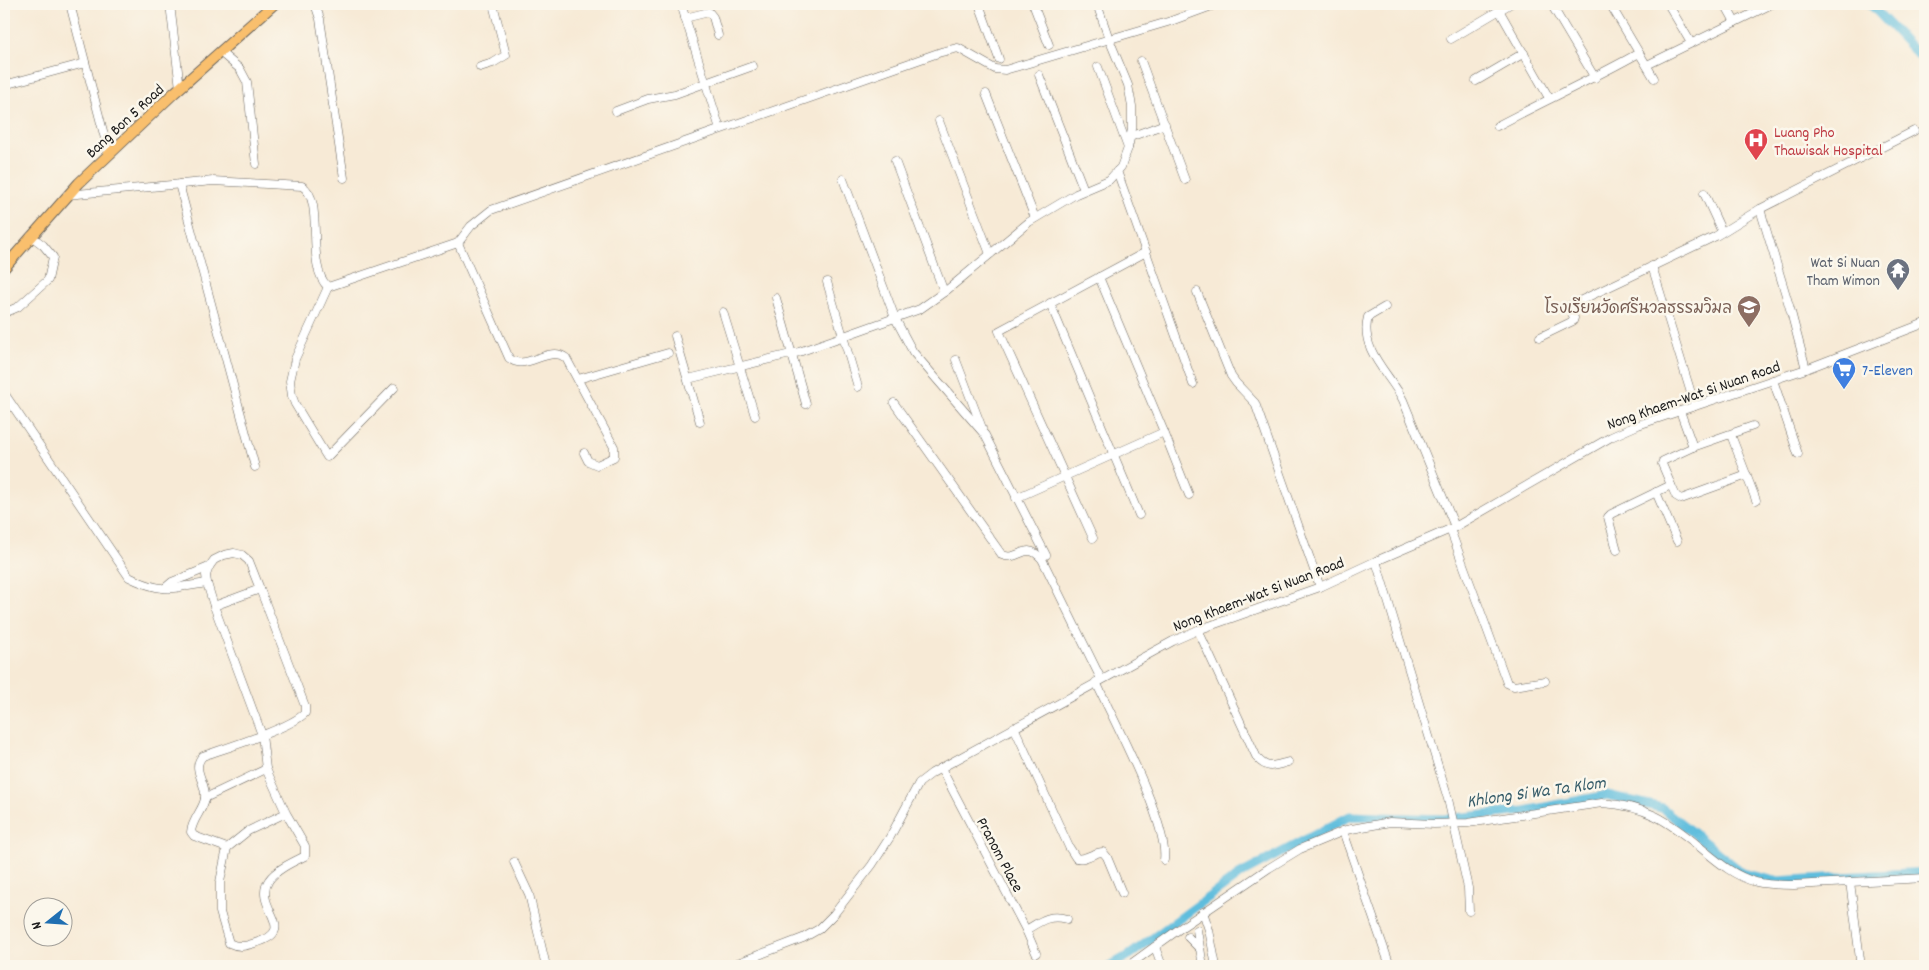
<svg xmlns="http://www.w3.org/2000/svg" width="1929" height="970" viewBox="0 0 1929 970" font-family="Dekko,'Playpen Sans Thai',sans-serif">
<rect width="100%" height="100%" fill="#fbf7ec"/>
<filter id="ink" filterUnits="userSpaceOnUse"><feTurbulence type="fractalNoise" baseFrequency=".02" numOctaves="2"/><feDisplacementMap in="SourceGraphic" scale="10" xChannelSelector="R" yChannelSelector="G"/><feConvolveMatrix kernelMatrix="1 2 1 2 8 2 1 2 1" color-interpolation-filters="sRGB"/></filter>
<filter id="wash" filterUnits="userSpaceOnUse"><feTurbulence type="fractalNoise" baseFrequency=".0096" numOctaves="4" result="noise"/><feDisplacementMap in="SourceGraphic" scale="20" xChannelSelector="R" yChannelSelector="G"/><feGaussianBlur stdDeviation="1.12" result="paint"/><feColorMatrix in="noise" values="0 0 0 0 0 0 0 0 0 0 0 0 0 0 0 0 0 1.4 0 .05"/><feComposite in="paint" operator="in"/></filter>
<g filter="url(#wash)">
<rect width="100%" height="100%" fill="#f7ead6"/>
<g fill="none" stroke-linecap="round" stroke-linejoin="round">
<g stroke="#5ebddd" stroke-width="9">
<path d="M 1870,4 L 1925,62"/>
<path d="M 1110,966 L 1131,954 L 1239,875 L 1350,816 L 1444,819 L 1525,811 L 1607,795 L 1662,808 L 1743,873 L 1776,881 L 1925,872"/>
</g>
</g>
</g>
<g filter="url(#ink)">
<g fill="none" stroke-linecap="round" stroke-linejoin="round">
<g stroke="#69645d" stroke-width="9">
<g id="minor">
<path d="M 70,4 L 109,154"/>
<path d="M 170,4 L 180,88"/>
<path d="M 315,4 L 320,19 L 344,178"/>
<path d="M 681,4 L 720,129"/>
<path d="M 979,4 L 999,59"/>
<path d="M 1033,4 L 1049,45"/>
<path d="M 1551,4 L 1595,78"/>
<path d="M 1610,4 L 1654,78"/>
<path d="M 1668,4 L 1691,43"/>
<path d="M 1725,4 L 1735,22"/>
<path d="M 1499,10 L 1549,98"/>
<path d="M 685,18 L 709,12 L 713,17 L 718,35"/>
<path d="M 1451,39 L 1510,4"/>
<path d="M 220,52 L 240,69 L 247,82 L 256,164"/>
<path d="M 1141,61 L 1185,180"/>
<path d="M 1647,65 L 1772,4"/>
<path d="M 480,67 L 493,63 L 506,55 L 493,4"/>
<path d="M 1098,67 L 1128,148"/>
<path d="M 1039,75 L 1084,190"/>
<path d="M 1476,81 L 1524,53"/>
<path d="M 4,85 L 85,63"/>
<path d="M 986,94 L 1035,218"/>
<path d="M 616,111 L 648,99 L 675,94 L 753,66"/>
<path d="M 939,121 L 990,254"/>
<path d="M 1497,126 C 1544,101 1593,79 1639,53"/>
<path d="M 1130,137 L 1165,124"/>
<path d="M 895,161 L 944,292"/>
<path d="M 1117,171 L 1193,384"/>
<path d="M 843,179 L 895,318 L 913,352 L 985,435 L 1046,555"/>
<path d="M 179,184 L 255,467"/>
<path d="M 1704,193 L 1722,232"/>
<path d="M 67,195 L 213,181 L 302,186 C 326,200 304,265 328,287"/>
<path d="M 1760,209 L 1791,312 L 1806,369"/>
<path d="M 458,243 L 509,358 C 526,373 548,344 566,358 L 614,447 L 614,457 L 597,465 L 588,461 L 584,453"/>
<path d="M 1652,266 L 1695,406"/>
<path d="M 827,282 L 858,387"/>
<path d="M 328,287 L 458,243 L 471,226 L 491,210 L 941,52 L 958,48 L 995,69 L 1005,70 L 1171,21 L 1217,4"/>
<path d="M 328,287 L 295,359 L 290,381 L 292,396 L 295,404 L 327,457 L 394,388"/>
<path d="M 1197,292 L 1231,376 L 1236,383 L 1255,403 L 1320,587"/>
<path d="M 776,298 L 806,404"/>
<path d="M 1050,303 L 1139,515"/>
<path d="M 1385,307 L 1368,317 C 1359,350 1390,374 1403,400 L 1455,527"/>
<path d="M 723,312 L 755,416"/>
<path d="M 4,313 L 18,307 L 48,280 L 53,257 L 43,245 L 31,236"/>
<path d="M 675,336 L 700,422"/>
<path d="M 1540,337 L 1573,321 L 1574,318 L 1570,308 L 1571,305 L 1716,236 L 1760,209 L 1914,131"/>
<path d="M 956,360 L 982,428"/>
<path d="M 578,379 L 668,353"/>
<path d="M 688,379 L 799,352 L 920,309 L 947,290 L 1029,222 L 1076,194 L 1109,180 L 1121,167 L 1128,148 L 1132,129 L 1132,106 L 1128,85 L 1109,39 L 1097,4"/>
<path d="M 1773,380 L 1798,454"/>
<path d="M 4,393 L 129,577 C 147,586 165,592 185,586"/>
<path d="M 894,403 L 1002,555 C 1019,562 1025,540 1042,559 L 1101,679"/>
<path d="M 1680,411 L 1693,447 L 1753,426"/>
<path d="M 1164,432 L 1189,495"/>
<path d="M 1731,435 L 1756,500"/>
<path d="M 1671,485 L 1676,496 L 1681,499 L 1747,475"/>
<path d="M 1656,492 L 1677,541"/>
<path d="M 1016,498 L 1164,432 L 1099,277"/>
<path d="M 1450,529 L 1507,683 L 1514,686 L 1545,681"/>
<path d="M 1093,538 L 999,331 L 1146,252"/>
<path d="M 1617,550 L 1608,517 L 1611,514 L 1671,485 L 1662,464 L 1663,461 L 1693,447"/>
<path d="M 1376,561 L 1448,799 L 1468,888 L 1469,911"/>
<path d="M 185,577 L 209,567"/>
<path d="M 188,586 L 207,583"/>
<path d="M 165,588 L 172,582 L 182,578"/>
<path d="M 260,589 L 249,561 L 242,555 L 234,553 L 224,555 L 214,560 L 209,567 L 206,575 L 207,583 L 214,606 L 262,735 L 266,769 L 286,813 L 248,831 L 227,848 L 220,882 L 220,912 L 229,943 C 239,948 245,946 255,943 C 302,930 251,907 269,880 C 277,869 293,862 305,856 L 305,846 L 286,813"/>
<path d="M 214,606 L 260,589 L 305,706 L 305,713 C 291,728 226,748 203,756 C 190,768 207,783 205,798 C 204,809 192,819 191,832 L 194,836 L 227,848"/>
<path d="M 1198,630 L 1257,758 C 1268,770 1273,766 1288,762"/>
<path d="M 1096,682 C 1113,719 1169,824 1164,860"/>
<path d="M 1014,727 L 1069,847 L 1076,858 C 1085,861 1093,852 1103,852 L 1107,857 L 1122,893"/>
<path d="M 941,768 L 1026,930 L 1036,953"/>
<path d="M 205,798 L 266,769"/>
<path d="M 1343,831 L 1390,966"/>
<path d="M 514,862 L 529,894 L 546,966"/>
<path d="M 1850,882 L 1860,959 L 1859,966"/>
<path d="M 1203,912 L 1209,930 L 1216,966"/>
<path d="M 1026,930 C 1041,921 1049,914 1067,919"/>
<path d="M 1197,930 L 1203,966"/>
<path d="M 1188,937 L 1199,948"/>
<path d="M 1155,947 L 1162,966"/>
<path d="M 730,966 L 803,938 L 819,929 L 834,914 L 872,865 L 890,837 L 919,783 L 932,773 L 1173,641 L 1198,630 L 1320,587 L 1376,561 L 1455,527 L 1611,437 L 1638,425 L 1806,369 L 1925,323"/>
<path d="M 1128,966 L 1182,927 L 1269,868 L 1300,849 L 1346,830 L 1390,822 L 1434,824 L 1468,823 L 1602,803 C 1647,806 1667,820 1701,848 C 1718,862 1734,876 1756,882 C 1768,885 1781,885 1794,885 L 1925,878"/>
</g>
</g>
<g stroke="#69645d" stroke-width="12">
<path id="major" d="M 4,268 L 79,183 L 174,93 L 274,4"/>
</g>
<use href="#minor" stroke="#fff" stroke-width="8"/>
<use href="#major" stroke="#f9bf6d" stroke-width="10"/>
</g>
</g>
<defs>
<g id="hospital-pin" transform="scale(1.25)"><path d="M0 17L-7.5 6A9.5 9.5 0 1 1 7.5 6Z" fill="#e0444e" stroke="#fbf7ec"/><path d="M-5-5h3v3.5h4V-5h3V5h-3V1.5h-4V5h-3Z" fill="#fff"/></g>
<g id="temple-pin" transform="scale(1.25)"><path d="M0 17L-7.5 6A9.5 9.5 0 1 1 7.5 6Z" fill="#6b7280" stroke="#fbf7ec"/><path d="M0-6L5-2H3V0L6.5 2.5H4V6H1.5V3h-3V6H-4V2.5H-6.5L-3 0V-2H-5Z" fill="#fff"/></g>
<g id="school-pin" transform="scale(1.25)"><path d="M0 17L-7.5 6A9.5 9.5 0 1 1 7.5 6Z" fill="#8d6e63" stroke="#fbf7ec"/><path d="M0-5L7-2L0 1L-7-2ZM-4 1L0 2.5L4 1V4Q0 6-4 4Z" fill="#fff"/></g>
<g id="supermarket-pin" transform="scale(1.25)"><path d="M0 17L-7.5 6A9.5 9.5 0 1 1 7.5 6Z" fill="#3f7fe0" stroke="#fbf7ec"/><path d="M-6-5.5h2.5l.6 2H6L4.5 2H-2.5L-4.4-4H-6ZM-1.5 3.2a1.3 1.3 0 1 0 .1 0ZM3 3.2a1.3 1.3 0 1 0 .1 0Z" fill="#fff"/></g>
</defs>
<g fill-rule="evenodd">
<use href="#hospital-pin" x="1756" y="140"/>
<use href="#temple-pin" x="1898" y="270"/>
<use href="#school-pin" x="1749" y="307"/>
<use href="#supermarket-pin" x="1844" y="369"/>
</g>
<g text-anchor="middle" stroke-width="5" stroke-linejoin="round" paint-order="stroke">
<g font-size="16" fill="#1c1c1c" stroke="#fbf7ec">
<text transform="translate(124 120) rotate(-43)" y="6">Bang Bon 5 Road</text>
<text transform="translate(1693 394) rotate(-19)" y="6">Nong Khaem-Wat Si Nuan Road</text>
<text transform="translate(1258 593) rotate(-21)" y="6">Nong Khaem-Wat Si Nuan Road</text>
<text transform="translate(1001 854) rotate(62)" y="6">Pranom Place</text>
</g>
<g font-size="16" fill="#be3a42" stroke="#fbf7ec" text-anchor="start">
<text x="1774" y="137">Luang Pho<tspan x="1774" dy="18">Thawisak Hospital</tspan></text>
</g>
<g font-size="16" fill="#5b616d" stroke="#fbf7ec" text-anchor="end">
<text x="1880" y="267">Wat Si Nuan<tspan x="1880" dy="18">Tham Wimon</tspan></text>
</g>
<g font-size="16" fill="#785e54" stroke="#fbf7ec" text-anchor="end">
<text x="1732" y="313">โรงเรียนวัดศรีนวลธรรมวิมล</text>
</g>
<g font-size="16" fill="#366cbe" stroke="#fbf7ec" text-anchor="start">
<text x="1862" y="375">7-Eleven</text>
</g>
<g font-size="18" font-style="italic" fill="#365c69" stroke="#fbf7ec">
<text transform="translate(1536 791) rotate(-8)" y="6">Khlong Si Wa Ta Klom</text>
</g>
</g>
<rect width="1929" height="970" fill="none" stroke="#fbf7ec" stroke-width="20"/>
<g transform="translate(48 922) rotate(253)"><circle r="24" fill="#fbf7ec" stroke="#a29f99"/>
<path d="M0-4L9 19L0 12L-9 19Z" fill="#1f6fb2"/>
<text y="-8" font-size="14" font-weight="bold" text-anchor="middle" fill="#1c1c1c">N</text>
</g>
</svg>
